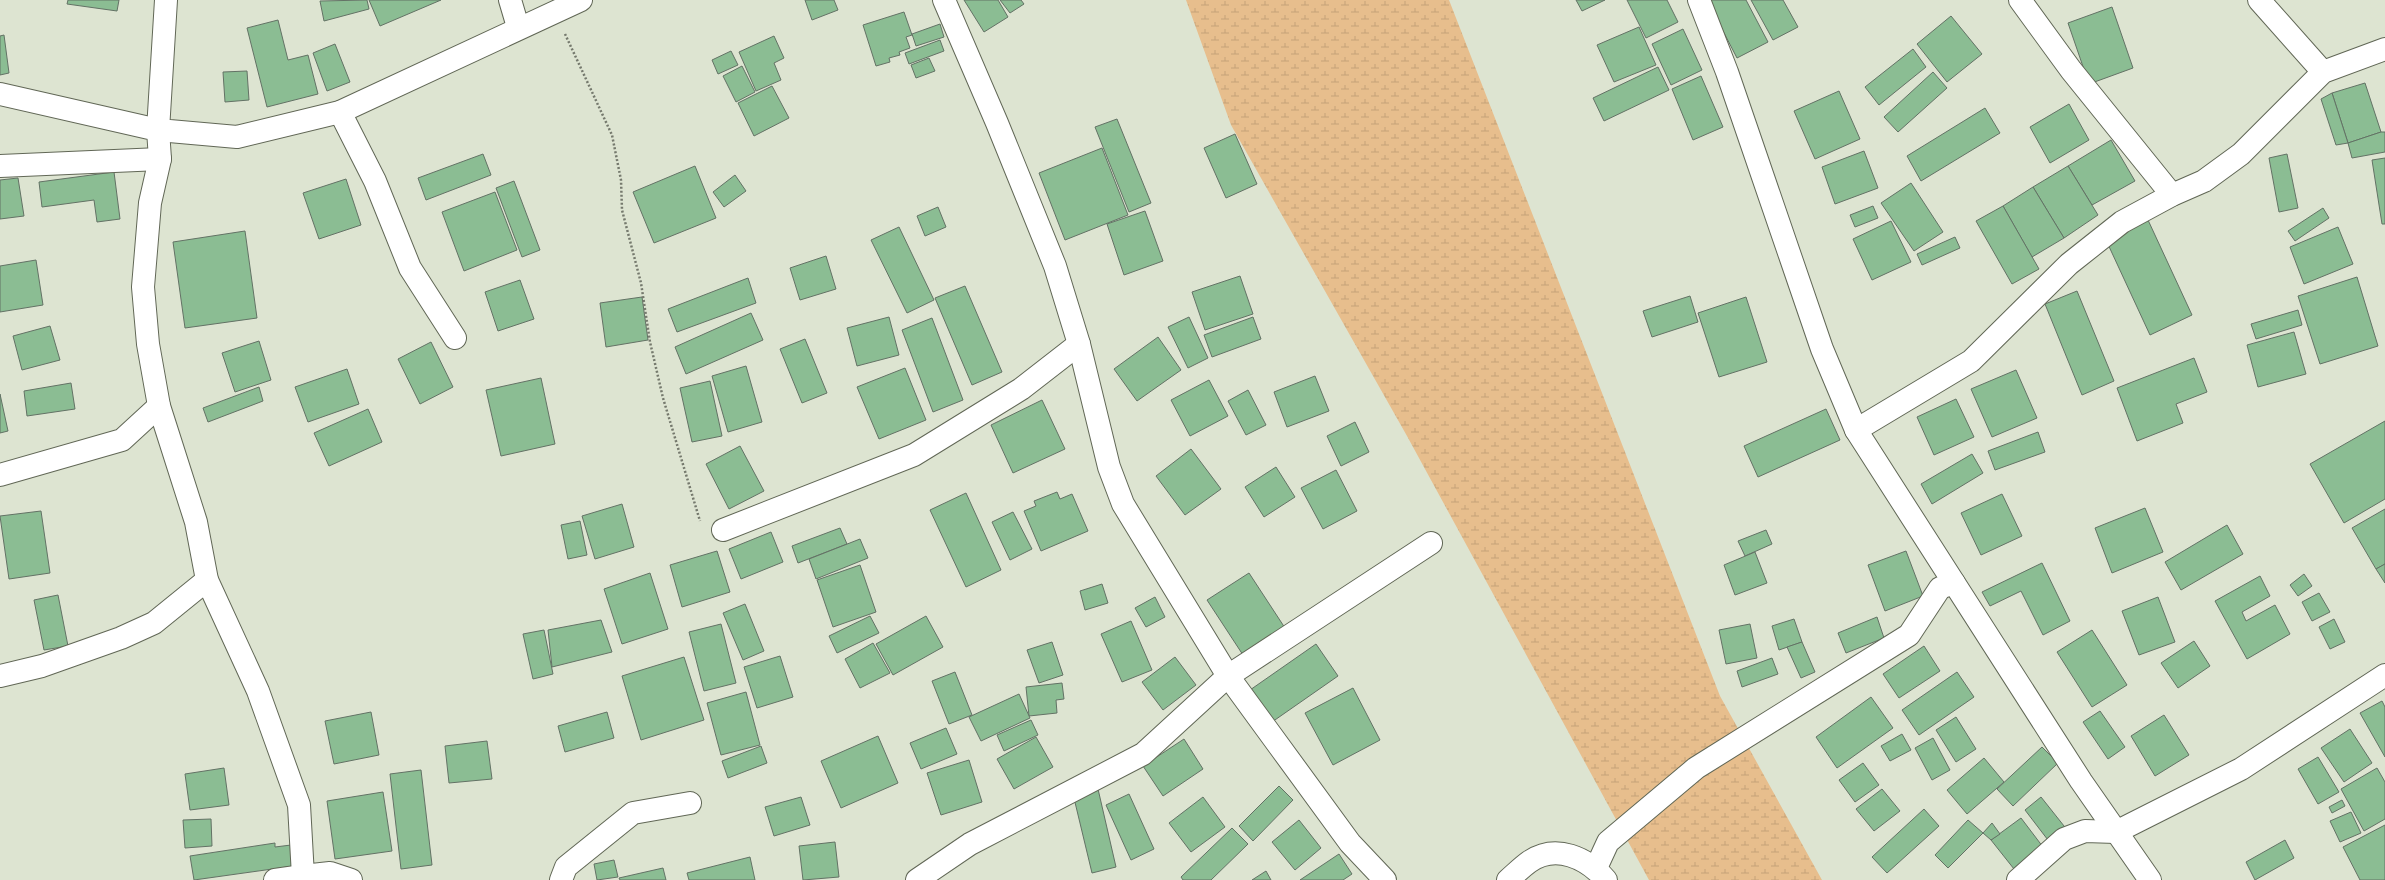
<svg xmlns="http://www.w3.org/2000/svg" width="2385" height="880" viewBox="0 0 2385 880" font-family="Georgia,serif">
<defs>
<pattern id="wetland-marsh" width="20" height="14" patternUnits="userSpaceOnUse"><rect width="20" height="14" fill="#e7be8d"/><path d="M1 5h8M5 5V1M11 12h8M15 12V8" fill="none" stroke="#c5a278"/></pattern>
</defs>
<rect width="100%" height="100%" fill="#dde4d1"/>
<path fill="url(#wetland-marsh)" d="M 1186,0 L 1449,0 L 1720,696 L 1822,880 L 1649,880 L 1407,436 L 1231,125 Z"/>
<g fill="#8bbd93" stroke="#637265">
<path d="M 68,0 L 119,0 L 117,11 L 67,4 Z"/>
<path d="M 367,0 L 369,9 L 324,21 L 320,1 Z"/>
<path d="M 369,0 L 441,0 L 380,26 Z"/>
<path d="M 805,0 L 834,0 L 838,10 L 812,20 Z"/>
<path d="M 964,0 L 998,0 L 1008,17 L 984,32 Z"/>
<path d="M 1000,0 L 1021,0 L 1024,4 L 1010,13 Z"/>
<path d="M 1576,0 L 1605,0 L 1582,11 Z"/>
<path d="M 1627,0 L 1667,0 L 1678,22 L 1646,38 Z"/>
<path d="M 1707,0 L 1746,0 L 1768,42 L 1737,58 Z"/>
<path d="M 1751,0 L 1783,0 L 1798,27 L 1773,40 Z"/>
<path d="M 2112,7 L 2133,68 L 2089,84 L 2068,23 Z"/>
<path d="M 904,12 L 912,35 L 906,37 L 910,48 L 899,52 L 900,55 L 889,58 L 890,62 L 876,66 L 863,25 Z"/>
<path d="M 1951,16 L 1982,54 L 1947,82 L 1917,44 Z"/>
<path d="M 278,20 L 288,60 L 308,55 L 318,94 L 267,107 L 247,28 Z"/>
<path d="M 940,24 L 944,37 L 916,46 L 912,34 Z"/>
<path d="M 1639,27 L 1656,65 L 1614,82 L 1597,45 Z"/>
<path d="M 1683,29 L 1702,70 L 1671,85 L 1652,44 Z"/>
<path d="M 4,35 L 9,73 L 0,75 L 0,36 Z"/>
<path d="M 774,36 L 784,58 L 774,63 L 781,80 L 756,91 L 739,52 Z"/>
<path d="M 940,40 L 944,51 L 909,64 L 905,53 Z"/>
<path d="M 335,44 L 350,82 L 327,91 L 313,53 Z"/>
<path d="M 1913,49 L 1926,67 L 1879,105 L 1865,87 Z"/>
<path d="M 731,51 L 738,65 L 718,74 L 712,60 Z"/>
<path d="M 929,58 L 935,71 L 916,78 L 911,65 Z"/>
<path d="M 742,66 L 755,92 L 736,102 L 723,76 Z"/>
<path d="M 1658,67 L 1669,90 L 1604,121 L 1593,98 Z"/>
<path d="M 247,71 L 249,100 L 225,102 L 223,72 Z"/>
<path d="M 1933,72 L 1947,88 L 1898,132 L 1884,117 Z"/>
<path d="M 1701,76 L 1723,127 L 1693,140 L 1672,89 Z"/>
<path d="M 2365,83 L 2381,132 L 2348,143 L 2332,93 Z"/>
<path d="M 772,86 L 789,118 L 754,136 L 738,103 Z"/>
<path d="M 1839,91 L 1860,139 L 1815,159 L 1794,111 Z"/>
<path d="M 2332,93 L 2348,143 L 2336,145 L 2321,99 Z"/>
<path d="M 2069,104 L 2089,140 L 2050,163 L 2030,127 Z"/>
<path d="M 1985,108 L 2000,133 L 1921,181 L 1907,156 Z"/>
<path d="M 1117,119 L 1151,203 L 1129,212 L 1095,127 Z"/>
<path d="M 2381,132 L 2385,132 L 2385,152 L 2352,158 L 2348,143 Z"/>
<path d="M 1235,134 L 1257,184 L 1226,198 L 1204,148 Z"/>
<path d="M 2111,140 L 2135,181 L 2092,205 L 2068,166 Z"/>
<path d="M 1102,148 L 1128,215 L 1065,240 L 1039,173 Z"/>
<path d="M 1864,151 L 1878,188 L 1835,204 L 1822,167 Z"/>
<path d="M 483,154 L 491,175 L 426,200 L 418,178 Z"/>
<path d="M 2287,154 L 2298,208 L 2279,212 L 2269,158 Z"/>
<path d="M 2385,158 L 2385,224 L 2382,224 L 2372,160 Z"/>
<path d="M 695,166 L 716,218 L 654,243 L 633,192 Z"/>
<path d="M 2068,166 L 2098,215 L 2064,238 L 2033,187 Z"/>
<path d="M 114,172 L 120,219 L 97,222 L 94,200 L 42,207 L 39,182 Z"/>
<path d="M 735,175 L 746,191 L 724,207 L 713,192 Z"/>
<path d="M 18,178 L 24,216 L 0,219 L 0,180 Z"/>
<path d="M 346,179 L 361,225 L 319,239 L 303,193 Z"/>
<path d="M 514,181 L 540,250 L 522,257 L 496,188 Z"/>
<path d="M 1911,183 L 1943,232 L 1914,251 L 1881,203 Z"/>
<path d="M 2033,187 L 2064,238 L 2032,257 L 2003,206 Z"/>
<path d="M 495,192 L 517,250 L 464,271 L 442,212 Z"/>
<path d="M 1873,206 L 1878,218 L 1855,227 L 1850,215 Z"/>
<path d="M 2003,206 L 2039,269 L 2012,284 L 1976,221 Z"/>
<path d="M 938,207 L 946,227 L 925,236 L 917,216 Z"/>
<path d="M 2323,208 L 2329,218 L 2295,241 L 2288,231 Z"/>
<path d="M 1145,211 L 1163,261 L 1124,275 L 1107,224 Z"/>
<path d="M 2148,220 L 2192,315 L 2150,335 L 2106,240 Z"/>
<path d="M 1891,221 L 1911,262 L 1872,280 L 1853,239 Z"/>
<path d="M 899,227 L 934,300 L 907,313 L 871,240 Z"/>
<path d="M 2338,227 L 2353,264 L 2304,284 L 2290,247 Z"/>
<path d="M 245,231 L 257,318 L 185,328 L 173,242 Z"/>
<path d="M 1955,237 L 1960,248 L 1922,265 L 1917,254 Z"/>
<path d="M 826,256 L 836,289 L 800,300 L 790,268 Z"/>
<path d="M 36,260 L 43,305 L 0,312 L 0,266 Z"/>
<path d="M 1240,276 L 1253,314 L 1205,330 L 1192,292 Z"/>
<path d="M 2357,277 L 2378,346 L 2320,364 L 2298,296 Z"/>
<path d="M 748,278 L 756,303 L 677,332 L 668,309 Z"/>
<path d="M 520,280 L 534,319 L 498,331 L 485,292 Z"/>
<path d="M 965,286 L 1002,372 L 972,385 L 935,298 Z"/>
<path d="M 2077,291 L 2114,381 L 2082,395 L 2045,304 Z"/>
<path d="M 1690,296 L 1698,322 L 1652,337 L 1643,311 Z"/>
<path d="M 642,297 L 648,340 L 606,347 L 600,303 Z"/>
<path d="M 1746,297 L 1767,362 L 1719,377 L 1698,313 Z"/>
<path d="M 2298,310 L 2302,325 L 2256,339 L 2251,324 Z"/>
<path d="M 751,313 L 763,340 L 686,374 L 675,347 Z"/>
<path d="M 889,317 L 899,355 L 857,366 L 847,328 Z"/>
<path d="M 1189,317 L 1208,358 L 1188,368 L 1168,327 Z"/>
<path d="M 1253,317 L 1261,339 L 1212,357 L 1204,335 Z"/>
<path d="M 932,318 L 963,400 L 933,412 L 902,330 Z"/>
<path d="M 50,326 L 60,360 L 22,370 L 13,336 Z"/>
<path d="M 2294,332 L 2306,374 L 2258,387 L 2247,345 Z"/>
<path d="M 1158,337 L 1181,370 L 1137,401 L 1114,369 Z"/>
<path d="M 805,339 L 827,393 L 802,403 L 780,349 Z"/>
<path d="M 259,341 L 271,380 L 235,392 L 222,353 Z"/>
<path d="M 431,342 L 453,387 L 420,404 L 398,359 Z"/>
<path d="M 2194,358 L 2207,392 L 2176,404 L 2183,423 L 2137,441 L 2117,388 Z"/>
<path d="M 746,366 L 762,422 L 728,432 L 712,376 Z"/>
<path d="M 905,368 L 926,420 L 879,439 L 857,387 Z"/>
<path d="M 347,369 L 359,404 L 308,422 L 295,387 Z"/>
<path d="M 2016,370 L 2037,418 L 1992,437 L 1971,389 Z"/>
<path d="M 1315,376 L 1329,411 L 1287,427 L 1274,392 Z"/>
<path d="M 541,378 L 555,444 L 501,456 L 486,390 Z"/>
<path d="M 1209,380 L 1228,416 L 1190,436 L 1171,400 Z"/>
<path d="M 710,381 L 722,436 L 692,442 L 680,388 Z"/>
<path d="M 71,383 L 75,409 L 27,416 L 24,391 Z"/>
<path d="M 259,387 L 263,401 L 208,422 L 203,408 Z"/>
<path d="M 1248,390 L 1266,425 L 1246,435 L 1228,401 Z"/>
<path d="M 0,394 L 8,431 L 0,433 Z"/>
<path d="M 1956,399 L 1974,437 L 1934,455 L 1917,417 Z"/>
<path d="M 1042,400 L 1065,449 L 1013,473 L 991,425 Z"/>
<path d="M 368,409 L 382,442 L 329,466 L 314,433 Z"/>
<path d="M 1826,409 L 1840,440 L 1758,477 L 1744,446 Z"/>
<path d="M 2385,421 L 2385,499 L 2344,523 L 2310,464 Z"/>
<path d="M 1355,422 L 1369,452 L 1341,466 L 1327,436 Z"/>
<path d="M 2038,432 L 2045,452 L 1995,470 L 1988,451 Z"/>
<path d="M 740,446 L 764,491 L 729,509 L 706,464 Z"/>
<path d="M 1191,449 L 1221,489 L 1185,515 L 1156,476 Z"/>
<path d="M 1972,454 L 1983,473 L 1932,504 L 1921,484 Z"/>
<path d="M 1276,467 L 1295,497 L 1264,517 L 1245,487 Z"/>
<path d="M 1336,470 L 1357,511 L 1323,529 L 1301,488 Z"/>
<path d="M 1057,492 L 1060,499 L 1072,494 L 1088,531 L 1041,551 L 1024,511 L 1036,506 L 1034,501 Z"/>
<path d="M 966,493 L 1001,570 L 966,587 L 930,510 Z"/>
<path d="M 2002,494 L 2022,536 L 1981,555 L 1961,513 Z"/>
<path d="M 622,504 L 634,547 L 595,559 L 582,516 Z"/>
<path d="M 2145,508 L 2163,552 L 2112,573 L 2095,528 Z"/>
<path d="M 2385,509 L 2385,564 L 2376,569 L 2352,528 Z"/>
<path d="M 41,511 L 50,573 L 9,579 L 0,516 Z"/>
<path d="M 1013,512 L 1032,549 L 1010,560 L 992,522 Z"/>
<path d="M 580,521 L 587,555 L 568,559 L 561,525 Z"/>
<path d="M 2227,525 L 2243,554 L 2181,590 L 2165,562 Z"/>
<path d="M 840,528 L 847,544 L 798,563 L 792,546 Z"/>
<path d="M 1766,530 L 1772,544 L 1745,556 L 1738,541 Z"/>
<path d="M 771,532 L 783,562 L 741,579 L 729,549 Z"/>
<path d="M 860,539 L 868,558 L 816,579 L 809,559 Z"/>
<path d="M 717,551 L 730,592 L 682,607 L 670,565 Z"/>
<path d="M 1906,551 L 1923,596 L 1885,611 L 1868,565 Z"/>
<path d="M 1755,552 L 1767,583 L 1735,595 L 1724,565 Z"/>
<path d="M 2042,563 L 2070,621 L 2043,635 L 2021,591 L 1990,606 L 1982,592 Z"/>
<path d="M 2385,564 L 2385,583 L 2376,569 Z"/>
<path d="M 860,565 L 876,612 L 833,627 L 817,580 Z"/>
<path d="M 650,573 L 668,629 L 622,644 L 604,589 Z"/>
<path d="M 1249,573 L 1285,628 L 1243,655 L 1207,600 Z"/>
<path d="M 2304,574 L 2312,586 L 2298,596 L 2290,585 Z"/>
<path d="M 2260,576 L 2270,596 L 2242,612 L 2246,621 L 2275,605 L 2290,634 L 2247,659 L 2215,601 Z"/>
<path d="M 1102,584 L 1108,603 L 1085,610 L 1080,591 Z"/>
<path d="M 2319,593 L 2330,612 L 2312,621 L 2302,602 Z"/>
<path d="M 58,595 L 68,646 L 44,650 L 34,600 Z"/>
<path d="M 1155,597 L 1165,617 L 1146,627 L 1135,608 Z"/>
<path d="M 2158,597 L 2175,642 L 2139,655 L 2122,611 Z"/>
<path d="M 745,604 L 764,651 L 743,660 L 723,613 Z"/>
<path d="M 870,616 L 879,633 L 837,653 L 829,636 Z"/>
<path d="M 926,616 L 943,647 L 893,675 L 876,644 Z"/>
<path d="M 1877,617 L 1884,638 L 1846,653 L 1838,633 Z"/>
<path d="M 1794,619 L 1802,642 L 1779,650 L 1772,626 Z"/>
<path d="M 2334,619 L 2345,642 L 2330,649 L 2319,627 Z"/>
<path d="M 601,620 L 612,652 L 552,667 L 548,630 Z"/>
<path d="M 1131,621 L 1152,670 L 1122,682 L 1101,634 Z"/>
<path d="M 721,624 L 736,683 L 704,691 L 689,632 Z"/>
<path d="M 1750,624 L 1757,658 L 1726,664 L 1719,630 Z"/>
<path d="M 544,630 L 553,674 L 533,679 L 523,634 Z"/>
<path d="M 2092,630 L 2127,685 L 2092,707 L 2057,652 Z"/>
<path d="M 2194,641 L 2210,666 L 2178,688 L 2161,663 Z"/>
<path d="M 1052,642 L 1063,675 L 1039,683 L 1027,650 Z"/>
<path d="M 1802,642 L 1815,672 L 1801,678 L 1787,647 Z"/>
<path d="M 873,643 L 890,673 L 860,688 L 845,659 Z"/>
<path d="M 1316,644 L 1338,676 L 1272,722 L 1250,690 Z"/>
<path d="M 1924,646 L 1940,671 L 1899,698 L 1883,674 Z"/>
<path d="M 780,656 L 793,697 L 757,708 L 744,667 Z"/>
<path d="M 684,657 L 704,720 L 641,740 L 622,676 Z"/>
<path d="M 1175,657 L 1196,685 L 1163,710 L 1142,682 Z"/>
<path d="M 1772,658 L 1778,674 L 1742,687 L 1737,671 Z"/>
<path d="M 955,672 L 972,715 L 949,724 L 932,681 Z"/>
<path d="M 1957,672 L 1974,697 L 1919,735 L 1902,710 Z"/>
<path d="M 1062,683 L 1064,699 L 1056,700 L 1057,713 L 1029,716 L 1026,687 Z"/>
<path d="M 1353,688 L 1380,740 L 1333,765 L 1305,713 Z"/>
<path d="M 746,692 L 760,745 L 721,755 L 707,703 Z"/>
<path d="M 1019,694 L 1030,718 L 981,741 L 969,717 Z"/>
<path d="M 1871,697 L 1893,728 L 1837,768 L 1816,737 Z"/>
<path d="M 2382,701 L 2385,707 L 2385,757 L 2360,713 Z"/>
<path d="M 2100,711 L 2125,747 L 2108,759 L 2083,722 Z"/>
<path d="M 371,712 L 379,755 L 334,764 L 325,721 Z"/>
<path d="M 607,712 L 614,738 L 565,752 L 558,726 Z"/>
<path d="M 2164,715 L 2189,755 L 2155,776 L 2131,736 Z"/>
<path d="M 1956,717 L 1976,749 L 1956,762 L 1936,730 Z"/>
<path d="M 1031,720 L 1038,735 L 1004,751 L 997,735 Z"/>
<path d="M 946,728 L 957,754 L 921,769 L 910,743 Z"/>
<path d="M 2350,729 L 2372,763 L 2344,782 L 2321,748 Z"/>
<path d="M 1902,734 L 1911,750 L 1890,761 L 1881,746 Z"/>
<path d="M 878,736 L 898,783 L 841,808 L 821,761 Z"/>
<path d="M 1036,737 L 1053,767 L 1014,789 L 997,759 Z"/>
<path d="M 1933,738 L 1950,770 L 1932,780 L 1915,748 Z"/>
<path d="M 1184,739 L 1203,769 L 1163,796 L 1143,766 Z"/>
<path d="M 487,741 L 492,779 L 449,783 L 445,746 Z"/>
<path d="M 761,746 L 767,763 L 728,778 L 722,761 Z"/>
<path d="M 2042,747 L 2058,763 L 2013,806 L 1997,789 Z"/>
<path d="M 2318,757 L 2339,792 L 2318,804 L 2298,769 Z"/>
<path d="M 1984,758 L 2004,782 L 1967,814 L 1947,790 Z"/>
<path d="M 969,760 L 982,802 L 941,815 L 927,773 Z"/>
<path d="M 1863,763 L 1879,785 L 1855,802 L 1839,780 Z"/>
<path d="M 224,768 L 229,805 L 190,810 L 185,774 Z"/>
<path d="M 2377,768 L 2385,782 L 2385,819 L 2364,831 L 2341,789 Z"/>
<path d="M 421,770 L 432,865 L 401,869 L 390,774 Z"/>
<path d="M 1279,786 L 1293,800 L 1253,841 L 1239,826 Z"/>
<path d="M 1098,789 L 1116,867 L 1092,873 L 1073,794 Z"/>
<path d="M 1882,789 L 1900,811 L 1874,831 L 1856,809 Z"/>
<path d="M 383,792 L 392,851 L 335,859 L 327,801 Z"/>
<path d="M 1129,794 L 1154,849 L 1131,860 L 1106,805 Z"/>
<path d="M 801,797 L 810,825 L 774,836 L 765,807 Z"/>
<path d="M 1203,797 L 1225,827 L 1191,852 L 1169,823 Z"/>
<path d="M 2041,797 L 2068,831 L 2051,844 L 2025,810 Z"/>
<path d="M 2342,800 L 2345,806 L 2332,813 L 2329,807 Z"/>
<path d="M 1924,809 L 1939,826 L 1887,873 L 1872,857 Z"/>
<path d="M 2351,812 L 2361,833 L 2340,842 L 2330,821 Z"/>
<path d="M 2021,818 L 2043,847 L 2014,869 L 1991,840 Z"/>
<path d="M 211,819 L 212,846 L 185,848 L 183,820 Z"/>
<path d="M 1299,820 L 1321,848 L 1295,870 L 1272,842 Z"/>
<path d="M 1968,820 L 1983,833 L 1948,868 L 1935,855 Z"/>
<path d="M 1992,823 L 2000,834 L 1991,840 L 1983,833 Z"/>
<path d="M 2385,825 L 2385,880 L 2360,880 L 2343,847 Z"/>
<path d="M 1232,828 L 1248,844 L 1211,880 L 1183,880 L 1181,877 Z"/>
<path d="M 2285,840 L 2294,858 L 2255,880 L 2246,862 Z"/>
<path d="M 835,842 L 839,877 L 803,880 L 799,846 Z"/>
<path d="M 275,843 L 275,847 L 291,845 L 294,866 L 194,880 L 190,856 Z"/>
<path d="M 1339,854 L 1352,874 L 1343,880 L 1300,880 Z"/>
<path d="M 750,857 L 755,880 L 689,880 L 687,873 Z"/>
<path d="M 614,860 L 618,877 L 597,880 L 594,864 Z"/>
<path d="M 663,868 L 666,880 L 620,880 L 619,878 Z"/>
<path d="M 1266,871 L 1271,880 L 1252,880 Z"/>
</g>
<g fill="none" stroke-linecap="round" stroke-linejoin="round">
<g stroke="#616756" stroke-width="24">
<g id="street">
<path d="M 166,0 L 158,130 L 237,137 L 340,112 L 581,0"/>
<path d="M 510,0 L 518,27"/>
<path d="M 944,0 L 997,123 L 1055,266 L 1079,344 L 1109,467 L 1123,504 L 1228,676 L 1350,843 L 1385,880"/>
<path d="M 1699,0 L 1727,72 L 1822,349 L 1856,430 L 2081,781 L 2150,880"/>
<path d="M 2020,0 L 2071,70 L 2172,195"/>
<path d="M 2259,0 L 2323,72"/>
<path d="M 0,94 L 158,130 L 160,159 L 150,203 L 143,287 L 148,344 L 159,406 L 196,522 L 207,580 L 258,691 L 299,805 L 303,876 L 330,873 L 351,880"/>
<path d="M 340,112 L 375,181 L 410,268 L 455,338"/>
<path d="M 0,166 L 160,159"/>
<path d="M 1856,430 L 1971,361 L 2069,264 L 2122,222 L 2172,195 L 2204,181 L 2241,154 L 2323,72 L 2385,49"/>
<path d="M 0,475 L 122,440 L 159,406"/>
<path d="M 723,530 L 914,455 L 1021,389 L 1079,344"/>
<path d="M 0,676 L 42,666 L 121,638 L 154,623 L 207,580"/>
<path d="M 1596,868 L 1608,842 L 1696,768 L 1909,635 L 1940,588 L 1954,583"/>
<path d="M 275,880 L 303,876"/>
<path d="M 561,880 L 566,867 L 633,813 L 690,803"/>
<path d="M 917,880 L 970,844 L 1143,754 L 1228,676 L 1431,543"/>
<path d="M 1508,880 C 1515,874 1522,867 1529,862 C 1556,843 1587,858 1606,880"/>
<path d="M 2018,880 L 2064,839 L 2085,831 L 2116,832 L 2241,769 L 2385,675"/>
</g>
</g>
<path stroke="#75796d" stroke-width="2.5" stroke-dasharray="2 2" stroke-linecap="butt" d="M 565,34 L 612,135 L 621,180 L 622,210 L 641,283 L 650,342 L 663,398 L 700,521"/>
<use href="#street" stroke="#fff" stroke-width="22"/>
</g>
</svg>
